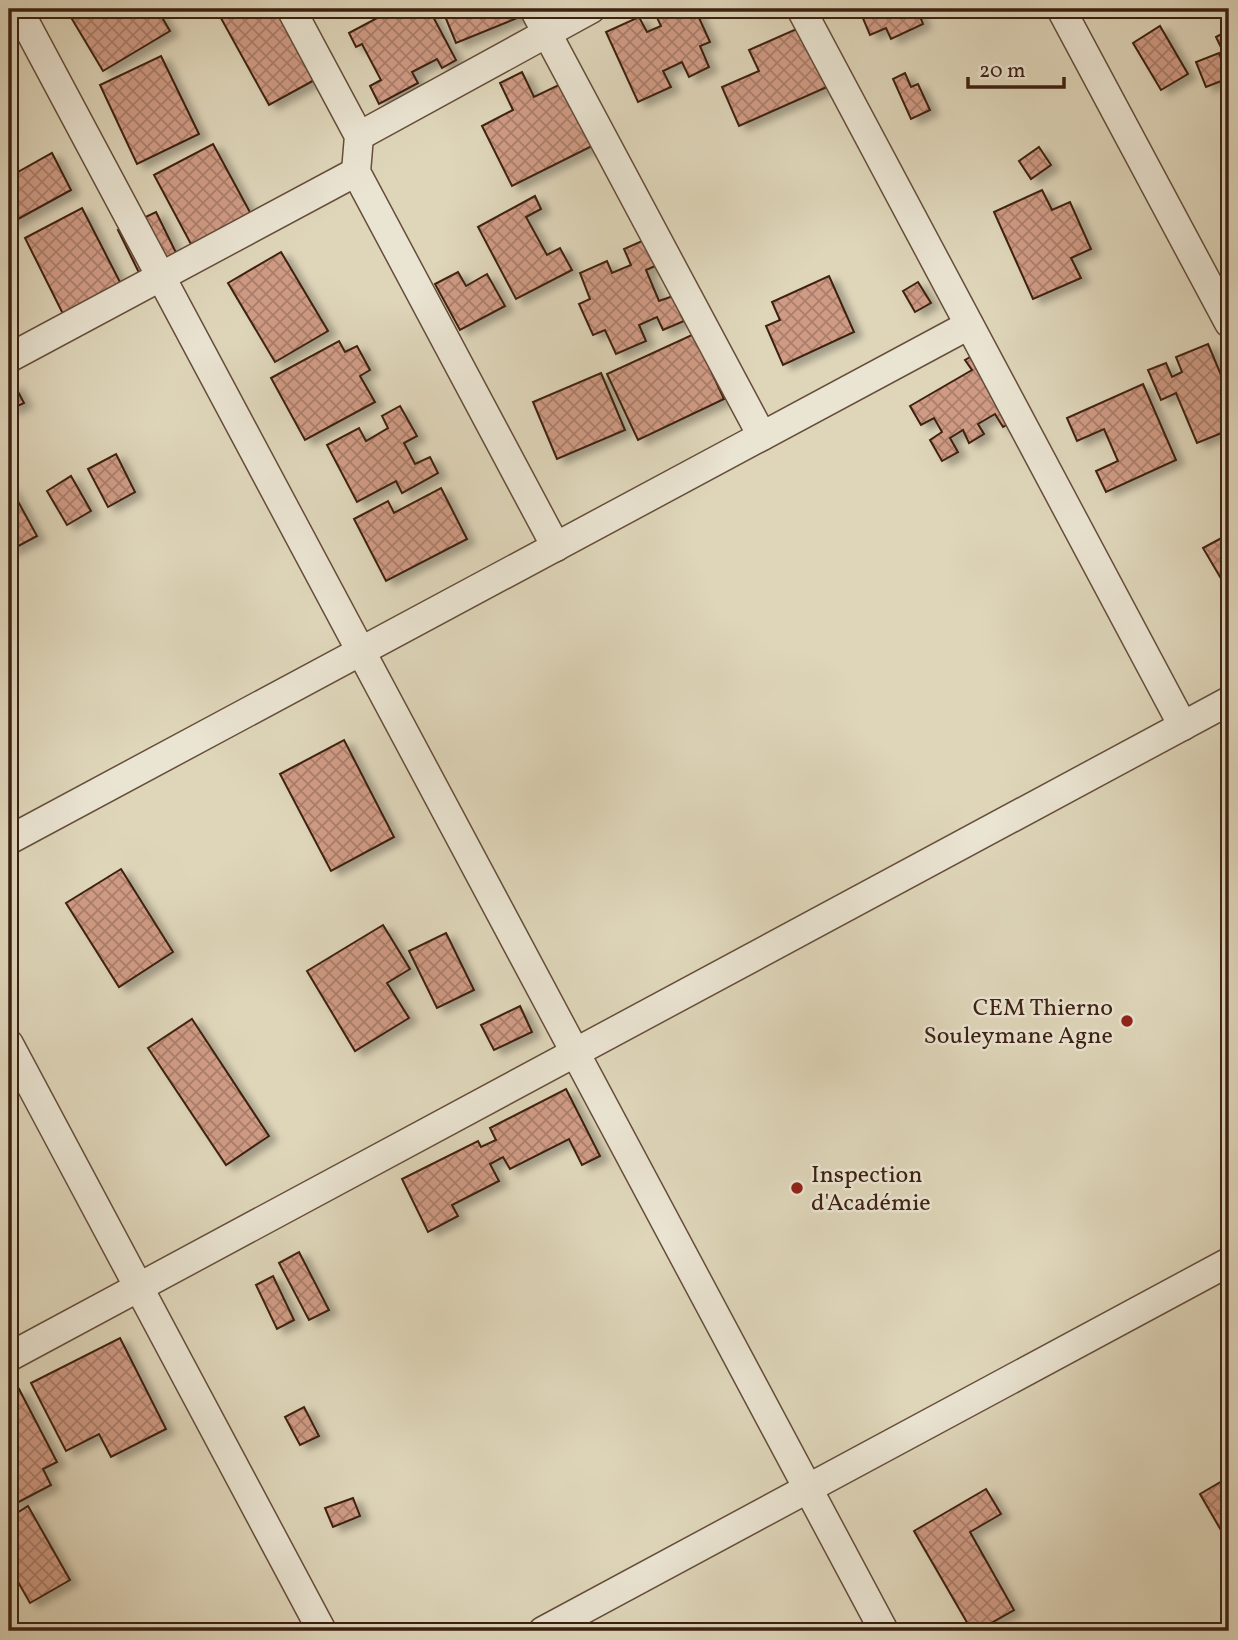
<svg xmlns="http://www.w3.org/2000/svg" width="1238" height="1640" viewBox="0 0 1238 1640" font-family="Vollkorn,serif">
<defs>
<pattern id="building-cross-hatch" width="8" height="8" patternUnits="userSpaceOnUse" patternTransform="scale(1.75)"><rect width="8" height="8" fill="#d09b85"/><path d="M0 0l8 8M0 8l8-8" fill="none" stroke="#aa7e6b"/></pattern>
<filter id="shadow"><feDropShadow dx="8" dy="4.5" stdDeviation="3.5" flood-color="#0004"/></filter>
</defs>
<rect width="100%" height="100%" fill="#dfd6ba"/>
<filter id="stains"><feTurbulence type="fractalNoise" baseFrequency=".00286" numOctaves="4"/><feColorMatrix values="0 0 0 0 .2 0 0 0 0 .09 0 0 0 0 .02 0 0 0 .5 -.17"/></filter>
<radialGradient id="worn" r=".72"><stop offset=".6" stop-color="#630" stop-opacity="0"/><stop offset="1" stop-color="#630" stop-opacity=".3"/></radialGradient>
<g fill="url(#building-cross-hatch)" stroke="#3c2011" stroke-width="2" filter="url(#shadow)">
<path d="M 66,9 L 157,9 L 170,31 L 103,71 Z"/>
<path d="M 221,9 L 283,9 L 320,77 L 269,105 L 217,11 Z"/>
<path d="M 394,9 L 429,9 L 456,60 L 442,68 L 437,59 L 412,72 L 418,83 L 379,104 L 370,86 L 381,80 L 362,44 L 356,47 L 349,33 Z"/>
<path d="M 442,9 L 525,9 L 527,14 L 456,43 Z"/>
<path d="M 653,9 L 680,9 L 682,11 L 688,9 L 695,9 L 710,42 L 700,46 L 709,67 L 689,77 L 682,62 L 663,71 L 671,87 L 638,102 L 606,32 L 639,17 L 647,32 L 661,26 Z"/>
<path d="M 859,9 L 917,9 L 923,24 L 891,39 L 886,28 L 870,35 Z"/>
<path d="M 1160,26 L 1188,74 L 1161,90 L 1133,43 Z"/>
<path d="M 801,27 L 827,87 L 739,126 L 722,87 L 759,71 L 749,50 Z"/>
<path d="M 1229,30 L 1229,64 L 1216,37 Z"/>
<path d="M 1219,53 L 1229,78 L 1206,87 L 1196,62 Z"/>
<path d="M 161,56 L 199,134 L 137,164 L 100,85 Z"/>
<path d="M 522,72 L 534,97 L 565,82 L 596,144 L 512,186 L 482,126 L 513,110 L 500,83 Z"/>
<path d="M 905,73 L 911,87 L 918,84 L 930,110 L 911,119 L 893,79 Z"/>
<path d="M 213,144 L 251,214 L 192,246 L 154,175 Z"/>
<path d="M 1039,147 L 1051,165 L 1031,179 L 1019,161 Z"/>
<path d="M 52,153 L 71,190 L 9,224 L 9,177 Z"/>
<path d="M 1042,190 L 1052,210 L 1070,202 L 1091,249 L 1071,258 L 1081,278 L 1033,299 L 994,212 Z"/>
<path d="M 535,196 L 541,209 L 526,217 L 547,255 L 560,248 L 572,270 L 516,299 L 478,227 Z"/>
<path d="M 82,208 L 122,286 L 64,316 L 25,238 Z"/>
<path d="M 156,212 L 183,267 L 145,285 L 118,230 Z"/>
<path d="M 651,237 L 662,263 L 646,270 L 659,301 L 673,296 L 684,321 L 663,330 L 657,317 L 639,325 L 646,341 L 616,354 L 605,330 L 593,335 L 579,304 L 590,299 L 580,273 L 607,261 L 612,273 L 631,265 L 624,249 Z"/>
<path d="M 281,252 L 328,331 L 275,362 L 228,283 Z"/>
<path d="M 458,272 L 466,286 L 487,274 L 505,306 L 460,330 L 435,284 Z"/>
<path d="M 829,276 L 854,332 L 783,365 L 766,326 L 780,320 L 772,302 Z"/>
<path d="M 918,282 L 931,303 L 915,312 L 903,291 Z"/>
<path d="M 694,334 L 724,399 L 638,440 L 607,374 Z"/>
<path d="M 339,341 L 345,352 L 357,346 L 370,370 L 360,376 L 375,402 L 305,440 L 271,378 Z"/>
<path d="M 1208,344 L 1229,394 L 1229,430 L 1197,443 L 1176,393 L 1161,400 L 1148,370 L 1166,363 L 1172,377 L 1182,372 L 1176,357 Z"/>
<path d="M 982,350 L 1021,417 L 1003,427 L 995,414 L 978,424 L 984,434 L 969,443 L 963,430 L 950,438 L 958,452 L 942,461 L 930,440 L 942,432 L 934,418 L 921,425 L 910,406 L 972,370 L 965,360 Z"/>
<path d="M 601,373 L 625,430 L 557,459 L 533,402 Z"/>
<path d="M 14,384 L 24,403 L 9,410 L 9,387 Z"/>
<path d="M 1143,384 L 1176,460 L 1106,492 L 1096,471 L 1118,461 L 1104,429 L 1077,441 L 1067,418 Z"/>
<path d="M 400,406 L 417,436 L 404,443 L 415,464 L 430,457 L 438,473 L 402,493 L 396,481 L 357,502 L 327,445 L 359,428 L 366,441 L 388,428 L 382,416 Z"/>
<path d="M 116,454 L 135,492 L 108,507 L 88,469 Z"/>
<path d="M 71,476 L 91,511 L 67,525 L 47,491 Z"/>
<path d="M 9,485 L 37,536 L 9,551 Z"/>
<path d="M 441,488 L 467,539 L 386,581 L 354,519 L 388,501 L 394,513 Z"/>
<path d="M 1229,534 L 1229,592 L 1203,548 Z"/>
<path d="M 344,740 L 394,837 L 331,871 L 280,774 Z"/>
<path d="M 121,869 L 173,952 L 119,987 L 66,903 Z"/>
<path d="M 383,925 L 410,969 L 387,983 L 409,1018 L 355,1051 L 307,971 Z"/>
<path d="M 446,933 L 474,990 L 437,1008 L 409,951 Z"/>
<path d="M 520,1006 L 532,1032 L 494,1050 L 481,1025 Z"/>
<path d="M 192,1019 L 269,1136 L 226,1165 L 148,1048 Z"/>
<path d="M 566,1089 L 600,1156 L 582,1165 L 569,1139 L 510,1169 L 503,1157 L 490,1164 L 499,1181 L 452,1205 L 458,1216 L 428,1232 L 402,1179 L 478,1141 L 481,1147 L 496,1140 L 490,1128 Z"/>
<path d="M 299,1252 L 329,1310 L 309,1320 L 279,1263 Z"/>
<path d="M 273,1276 L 294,1320 L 277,1329 L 256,1285 Z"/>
<path d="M 120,1338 L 166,1429 L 111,1457 L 99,1434 L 66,1451 L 31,1383 Z"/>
<path d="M 19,1389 L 57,1462 L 43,1469 L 51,1485 L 9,1507 L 9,1395 Z"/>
<path d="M 304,1407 L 319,1436 L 300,1445 L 285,1417 Z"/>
<path d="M 1229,1477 L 1229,1544 L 1200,1494 Z"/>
<path d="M 986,1489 L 1001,1514 L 970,1532 L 1014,1610 L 977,1631 L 972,1631 L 914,1531 Z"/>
<path d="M 353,1498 L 360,1516 L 333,1527 L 325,1508 Z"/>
<path d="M 28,1506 L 70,1580 L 30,1603 L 9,1566 L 9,1518 Z"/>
</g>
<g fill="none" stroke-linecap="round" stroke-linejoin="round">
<g stroke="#654e3b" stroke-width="31">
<g id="minor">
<path d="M 18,9 L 884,1631"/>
<path d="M 291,9 L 359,136 L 356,172 L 556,547"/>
<path d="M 534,9 L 762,436"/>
<path d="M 801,9 L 1183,726"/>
<path d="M 1061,9 L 1229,323"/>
<path d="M 359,136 L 591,9"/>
<path d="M 9,358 L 356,172"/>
<path d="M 9,840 L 969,325"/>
<path d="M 9,1044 L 322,1631"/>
<path d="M 9,1357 L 1229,701"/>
<path d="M 543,1631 L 1229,1262"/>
</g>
</g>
<use href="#minor" stroke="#eae4d2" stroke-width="28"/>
</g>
<g fill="#8f2418" stroke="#eae4d2" stroke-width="2.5">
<circle cx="1127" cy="1021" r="7"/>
<circle cx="797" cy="1188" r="7"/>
</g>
<g text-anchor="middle" stroke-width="5" stroke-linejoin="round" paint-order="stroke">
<g font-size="24" fill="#3c2011" stroke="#eae4d2" text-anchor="end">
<text x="1113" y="1015">CEM Thierno<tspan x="1113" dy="28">Souleymane Agne</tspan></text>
<text x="811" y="1182" text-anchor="start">Inspection<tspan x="811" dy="28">d'Académie</tspan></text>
</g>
</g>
<rect width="1238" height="1640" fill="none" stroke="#dfd6ba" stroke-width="35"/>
<rect x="10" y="10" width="1217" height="1619" fill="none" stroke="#3c2011" stroke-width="3.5"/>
<rect x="18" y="18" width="1203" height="1605" fill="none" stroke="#3c2011" stroke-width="2"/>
<path d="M968 77v10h96v-10" fill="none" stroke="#3c2011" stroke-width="3.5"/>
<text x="979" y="77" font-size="21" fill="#3c2011" stroke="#eae4d2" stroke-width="5" paint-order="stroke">20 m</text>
<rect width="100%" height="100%" filter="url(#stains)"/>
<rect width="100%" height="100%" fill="url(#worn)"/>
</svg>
